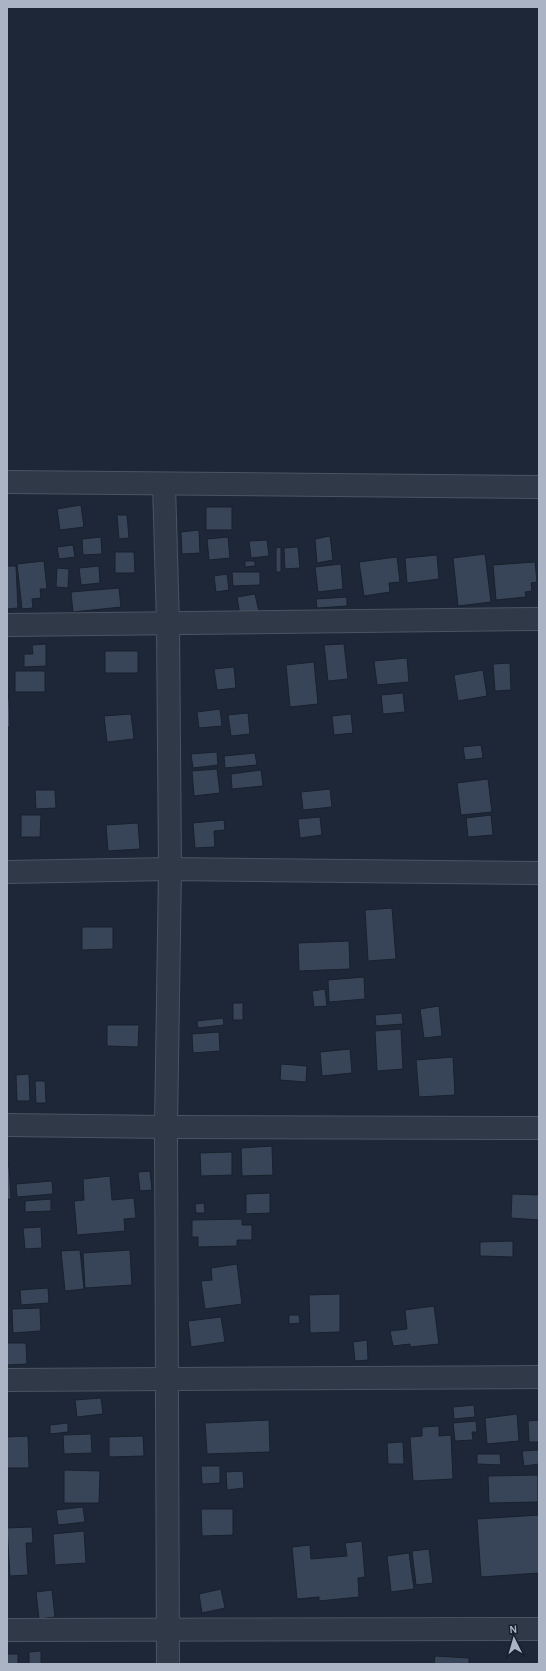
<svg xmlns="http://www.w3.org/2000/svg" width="546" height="1671" viewBox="0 0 546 1671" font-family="'Alegreya Sans',sans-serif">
<rect width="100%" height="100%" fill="#1d2737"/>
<g fill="#384558" stroke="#18212d">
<path d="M 81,505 L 84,527 L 60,530 L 57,509 Z"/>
<rect x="206" y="507" width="26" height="23"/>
<path d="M 117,515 L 127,515 L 129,538 L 119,539 Z"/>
<path d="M 199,530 L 200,553 L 182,554 L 181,532 Z"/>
<path d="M 330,536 L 333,560 L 317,563 L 315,539 Z"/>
<path d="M 101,537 L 102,554 L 83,555 L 82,539 Z"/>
<path d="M 228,537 L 230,558 L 209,560 L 207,539 Z"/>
<path d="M 267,540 L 269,556 L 251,558 L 249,541 Z"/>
<path d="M 73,545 L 75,557 L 59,559 L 57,547 Z"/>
<path d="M 281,547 L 281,572 L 276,572 L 276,548 Z"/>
<path d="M 298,547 L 300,568 L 285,569 L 284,548 Z"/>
<path d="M 115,552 L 134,552 L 135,573 L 115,573 Z"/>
<path d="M 485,554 L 491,602 L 458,606 L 453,558 Z"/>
<path d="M 437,555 L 439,579 L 407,583 L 405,558 Z"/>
<path d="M 397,557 L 400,582 L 389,583 L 390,592 L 364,596 L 359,562 Z"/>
<path d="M 44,561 L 47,589 L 40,589 L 41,598 L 32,599 L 33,608 L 22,609 L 17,564 Z"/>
<path d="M 245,561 L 255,561 L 255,566 L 245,567 Z"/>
<path d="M 535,562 L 537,582 L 531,583 L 532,591 L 525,592 L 526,597 L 496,600 L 493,565 Z"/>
<path d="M 341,564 L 343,589 L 318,592 L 315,567 Z"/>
<path d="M 7,566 L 16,566 L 18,608 L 7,609 Z"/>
<path d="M 99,566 L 100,583 L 81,585 L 79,568 Z"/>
<path d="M 57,568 L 69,569 L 68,588 L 56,587 Z"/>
<path d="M 232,572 L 260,572 L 260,585 L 233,586 Z"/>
<path d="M 227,574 L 229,590 L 216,592 L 214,576 Z"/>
<path d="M 119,588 L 121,607 L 73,612 L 71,592 Z"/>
<path d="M 255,594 L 259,612 L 240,615 L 237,597 Z"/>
<path d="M 347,597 L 347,606 L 317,608 L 316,599 Z"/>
<path d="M 46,644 L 46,666 L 24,667 L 24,654 L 33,654 L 32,645 Z"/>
<path d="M 344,644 L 348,679 L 328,681 L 324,645 Z"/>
<rect x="105" y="651" width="33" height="22"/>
<path d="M 407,658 L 409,682 L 377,685 L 374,661 Z"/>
<path d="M 314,662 L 318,704 L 290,707 L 286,665 Z"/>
<path d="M 510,663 L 511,690 L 495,691 L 493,664 Z"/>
<path d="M 234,667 L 236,688 L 217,690 L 214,669 Z"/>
<path d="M 483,670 L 487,696 L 458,701 L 454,675 Z"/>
<rect x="15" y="671" width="30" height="21"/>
<path d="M 403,693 L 405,712 L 383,714 L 381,695 Z"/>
<path d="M 7,699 L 9,699 L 10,727 L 7,727 Z"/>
<path d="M 220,709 L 222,726 L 199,728 L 197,712 Z"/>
<path d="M 248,713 L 250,734 L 231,736 L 228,715 Z"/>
<path d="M 131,714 L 134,739 L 107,742 L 104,716 Z"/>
<path d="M 351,714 L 353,733 L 334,735 L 332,716 Z"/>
<path d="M 481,745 L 483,758 L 465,760 L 463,747 Z"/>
<path d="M 217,752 L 218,765 L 193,768 L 191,754 Z"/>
<path d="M 255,753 L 257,765 L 225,768 L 224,756 Z"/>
<path d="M 217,769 L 220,793 L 194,796 L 192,771 Z"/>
<path d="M 261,770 L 263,786 L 232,789 L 231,774 Z"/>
<path d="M 488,779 L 492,812 L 461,815 L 457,783 Z"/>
<path d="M 330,789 L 332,807 L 303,810 L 301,792 Z"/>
<path d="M 35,790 L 55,790 L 56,808 L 36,809 Z"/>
<path d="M 21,815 L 41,815 L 40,837 L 21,837 Z"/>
<path d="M 491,815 L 493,835 L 468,837 L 466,818 Z"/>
<path d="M 320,817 L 322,835 L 300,838 L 298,819 Z"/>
<path d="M 224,820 L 225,830 L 214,831 L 215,847 L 195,848 L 193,823 Z"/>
<path d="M 138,823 L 140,849 L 108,851 L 106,825 Z"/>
<path d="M 392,908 L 396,959 L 368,961 L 365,910 Z"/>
<path d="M 82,927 L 113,927 L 113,949 L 82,950 Z"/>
<path d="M 349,941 L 350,969 L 299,971 L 298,943 Z"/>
<path d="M 364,977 L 365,999 L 329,1002 L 328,980 Z"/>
<path d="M 325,989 L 327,1006 L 314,1007 L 312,991 Z"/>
<rect x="233" y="1003" width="10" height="17"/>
<path d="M 439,1006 L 442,1036 L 424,1038 L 420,1009 Z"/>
<path d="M 402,1013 L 403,1024 L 376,1026 L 375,1015 Z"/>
<path d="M 223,1018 L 224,1025 L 198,1028 L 197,1021 Z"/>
<path d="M 107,1025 L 139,1025 L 138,1047 L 107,1046 Z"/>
<path d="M 401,1029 L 403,1069 L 377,1071 L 375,1031 Z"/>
<path d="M 219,1032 L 220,1051 L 193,1053 L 192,1034 Z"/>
<path d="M 350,1049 L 352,1073 L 322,1076 L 320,1052 Z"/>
<path d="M 453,1057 L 455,1095 L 419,1097 L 416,1060 Z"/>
<path d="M 281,1064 L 307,1066 L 306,1082 L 280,1080 Z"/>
<path d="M 29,1074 L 30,1101 L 17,1101 L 16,1075 Z"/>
<path d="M 35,1081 L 45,1081 L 46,1103 L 36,1103 Z"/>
<path d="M 272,1146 L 273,1175 L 242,1176 L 241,1148 Z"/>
<path d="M 232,1152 L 232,1175 L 201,1176 L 200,1153 Z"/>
<path d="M 7,1166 L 9,1166 L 11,1199 L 7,1199 Z"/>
<path d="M 150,1171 L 152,1190 L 140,1191 L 138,1172 Z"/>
<path d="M 110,1176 L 112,1200 L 134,1198 L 136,1218 L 124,1219 L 125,1231 L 77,1235 L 74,1201 L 84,1200 L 83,1179 Z"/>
<path d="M 52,1181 L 53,1194 L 17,1197 L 16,1184 Z"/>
<path d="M 270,1193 L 270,1213 L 246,1214 L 246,1194 Z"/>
<path d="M 512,1194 L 539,1195 L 539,1220 L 511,1218 Z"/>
<path d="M 51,1199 L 51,1211 L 25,1212 L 25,1201 Z"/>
<path d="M 204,1203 L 205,1213 L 196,1213 L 195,1204 Z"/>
<path d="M 242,1219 L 242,1225 L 252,1225 L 252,1240 L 237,1240 L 237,1246 L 198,1247 L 198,1237 L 192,1237 L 192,1220 Z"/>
<path d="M 41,1227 L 42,1248 L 25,1249 L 23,1228 Z"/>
<path d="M 513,1241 L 513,1257 L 480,1256 L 480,1242 Z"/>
<path d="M 80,1250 L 84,1289 L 65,1291 L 61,1251 Z"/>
<path d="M 130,1250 L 132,1285 L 85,1288 L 83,1253 Z"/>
<path d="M 237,1264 L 242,1304 L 205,1309 L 201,1281 L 212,1280 L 211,1268 Z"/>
<path d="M 48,1288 L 49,1303 L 21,1305 L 20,1290 Z"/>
<path d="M 340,1294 L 340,1332 L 310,1333 L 309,1295 Z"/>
<path d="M 434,1306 L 439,1344 L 410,1347 L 410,1344 L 393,1346 L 390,1331 L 407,1329 L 405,1310 Z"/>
<path d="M 40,1308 L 41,1331 L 13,1333 L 12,1309 Z"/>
<path d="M 289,1315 L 299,1315 L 300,1323 L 289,1324 Z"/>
<path d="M 221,1317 L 225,1342 L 191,1347 L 188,1321 Z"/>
<path d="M 367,1340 L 368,1360 L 355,1361 L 353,1342 Z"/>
<path d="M 7,1343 L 26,1343 L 27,1364 L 7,1365 Z"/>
<path d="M 101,1398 L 103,1414 L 77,1417 L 75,1400 Z"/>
<path d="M 474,1405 L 475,1417 L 454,1419 L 453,1407 Z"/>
<path d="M 517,1414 L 519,1441 L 487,1444 L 485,1418 Z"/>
<path d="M 269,1420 L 270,1452 L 207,1454 L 205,1423 Z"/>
<path d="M 539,1420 L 539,1442 L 529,1442 L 528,1421 Z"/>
<path d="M 476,1421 L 477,1432 L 472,1432 L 473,1440 L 455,1441 L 453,1423 Z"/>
<path d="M 68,1423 L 68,1432 L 50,1434 L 50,1425 Z"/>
<path d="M 439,1426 L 439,1436 L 451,1435 L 453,1479 L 413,1481 L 410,1437 L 422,1436 L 422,1427 Z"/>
<path d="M 91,1434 L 92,1453 L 64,1454 L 63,1435 Z"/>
<path d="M 28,1436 L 29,1468 L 7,1468 L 7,1437 Z"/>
<path d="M 143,1436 L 144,1456 L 109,1457 L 109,1437 Z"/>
<path d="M 403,1442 L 404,1464 L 388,1464 L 387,1443 Z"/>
<path d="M 539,1450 L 539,1464 L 524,1466 L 522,1451 Z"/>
<path d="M 477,1454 L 500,1454 L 501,1465 L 477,1464 Z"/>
<path d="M 201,1466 L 220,1466 L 220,1483 L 202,1484 Z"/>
<path d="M 64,1470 L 100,1471 L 99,1503 L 64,1503 Z"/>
<path d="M 243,1471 L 244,1488 L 227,1490 L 226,1472 Z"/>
<path d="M 538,1475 L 538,1502 L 489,1503 L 488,1476 Z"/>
<path d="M 83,1507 L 85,1522 L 58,1525 L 56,1510 Z"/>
<path d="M 201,1509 L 233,1509 L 233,1535 L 202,1536 Z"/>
<path d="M 539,1515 L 539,1573 L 481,1577 L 477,1519 Z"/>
<path d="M 32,1527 L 33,1543 L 26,1543 L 28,1575 L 10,1576 L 7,1528 Z"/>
<path d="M 84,1531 L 86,1563 L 55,1565 L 53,1534 Z"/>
<path d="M 362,1541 L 365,1577 L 358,1578 L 359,1597 L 319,1601 L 319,1597 L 297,1599 L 292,1547 L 310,1545 L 311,1559 L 347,1556 L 345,1543 Z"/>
<path d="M 429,1549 L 433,1583 L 416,1585 L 412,1551 Z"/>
<path d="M 409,1553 L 414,1589 L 391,1592 L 387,1556 Z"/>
<path d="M 221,1589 L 225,1608 L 202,1613 L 199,1594 Z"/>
<path d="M 52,1590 L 55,1617 L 39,1619 L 36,1592 Z"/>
<path d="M 41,1651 L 41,1664 L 29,1664 L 29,1652 Z"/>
<rect x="7" y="1654" width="11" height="10"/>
<path d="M 435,1656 L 469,1658 L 469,1664 L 434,1664 Z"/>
</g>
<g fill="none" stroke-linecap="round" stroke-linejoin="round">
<g stroke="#4b5462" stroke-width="24">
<g id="minor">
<path d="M 7,482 L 539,487"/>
<path d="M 164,484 L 168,624 L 170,869 L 166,1127 L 168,1664"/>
<path d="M 7,625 L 539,619"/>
<path d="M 7,872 L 170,869 L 539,873"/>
<path d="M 7,1125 L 166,1127 L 539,1128"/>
<path d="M 7,1380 L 539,1377"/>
<path d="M 7,1630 L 539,1629"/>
</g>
</g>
<use href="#minor" stroke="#303947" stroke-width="22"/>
</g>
<rect width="546" height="1671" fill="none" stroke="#aab4c5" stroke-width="16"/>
<g transform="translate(514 1639) rotate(355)" stroke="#161f2b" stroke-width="3" paint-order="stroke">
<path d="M0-3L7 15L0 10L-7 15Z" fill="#aab4c5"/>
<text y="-6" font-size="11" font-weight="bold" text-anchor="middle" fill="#aab4c5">N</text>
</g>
</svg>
